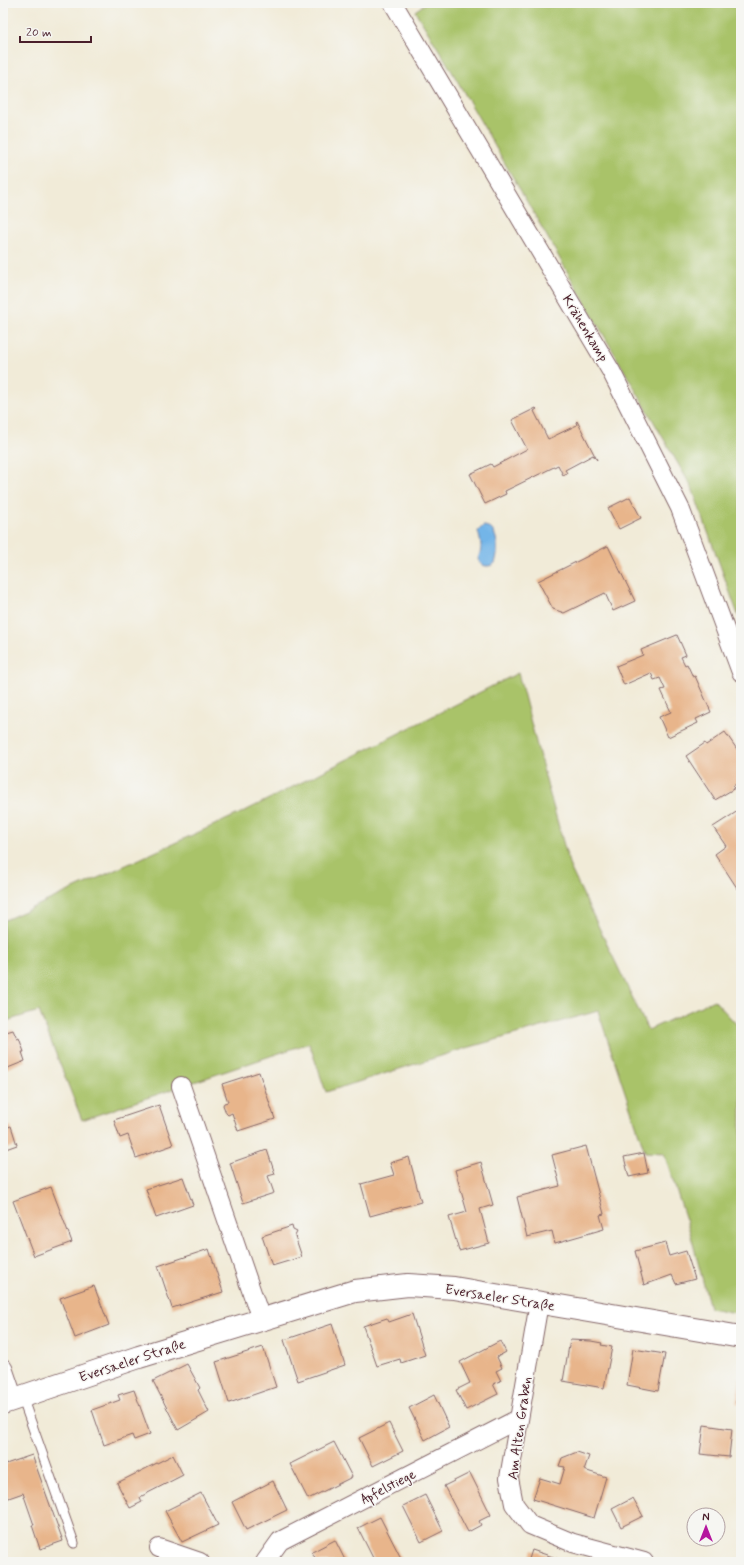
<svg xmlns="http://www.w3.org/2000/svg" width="744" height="1565" viewBox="0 0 744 1565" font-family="Mynerve,sans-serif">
<rect width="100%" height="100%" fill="#f6f6f2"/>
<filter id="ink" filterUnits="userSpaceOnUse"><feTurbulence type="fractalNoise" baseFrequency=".025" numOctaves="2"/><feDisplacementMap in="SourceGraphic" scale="8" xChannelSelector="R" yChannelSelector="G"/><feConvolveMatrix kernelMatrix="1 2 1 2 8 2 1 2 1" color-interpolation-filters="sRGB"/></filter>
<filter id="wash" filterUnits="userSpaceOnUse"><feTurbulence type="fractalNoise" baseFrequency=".012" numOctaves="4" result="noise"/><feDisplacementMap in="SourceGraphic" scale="16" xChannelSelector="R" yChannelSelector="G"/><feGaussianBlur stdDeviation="0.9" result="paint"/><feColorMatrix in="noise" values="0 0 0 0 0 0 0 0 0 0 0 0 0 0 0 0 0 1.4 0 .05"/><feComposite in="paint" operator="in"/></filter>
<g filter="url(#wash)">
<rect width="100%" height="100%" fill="#f1ebd8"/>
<g fill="#a9c369" stroke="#7a714a">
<path d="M 426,3 L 741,3 L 741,623 L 692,488 L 447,63 L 415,11 Z"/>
<path d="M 518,673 L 547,784 L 570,867 L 648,1030 L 714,1000 L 741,1029 L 741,1314 L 710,1308 L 690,1232 L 664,1153 L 645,1152 L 598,1011 L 463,1049 L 326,1092 L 309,1043 L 82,1120 L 39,1011 L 3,1022 L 3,921 L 243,812 Z"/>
</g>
<path fill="#73b5e8" stroke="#5e6a8a" d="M 483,526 C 499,526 499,552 495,563 C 489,568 481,567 478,559 C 483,546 481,544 478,531 Z"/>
<g id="blocks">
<g fill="#e8b58b">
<path d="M 536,408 L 537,409 L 534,411 L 548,439 L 577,425 L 576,422 L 577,421 L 597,460 L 593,455 L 565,470 L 567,473 L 563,475 L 558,465 L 505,491 L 506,494 L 485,504 L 470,474 L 491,464 L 493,467 L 527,449 L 512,420 Z"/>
<path d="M 630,497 L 641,518 L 619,529 L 608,508 Z"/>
<path d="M 608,546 L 635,601 L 613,611 L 605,593 L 564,613 L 553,609 L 538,581 Z"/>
<path d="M 677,635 L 686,655 L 681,657 L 685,665 L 687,664 L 693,677 L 695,676 L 711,712 L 696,719 L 698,723 L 668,737 L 659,717 L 671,712 L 661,690 L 665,689 L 660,678 L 654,680 L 651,673 L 624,685 L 616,666 L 643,655 L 641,650 Z"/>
<path d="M 725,732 L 741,755 L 741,781 L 733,786 L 735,788 L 715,800 L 686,756 L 705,743 L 706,745 Z"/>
<path d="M 741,809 L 741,894 L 715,854 L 726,846 L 713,827 Z"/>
<path d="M 13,1030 L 17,1039 L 19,1038 L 24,1052 L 22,1052 L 25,1061 L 3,1070 L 3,1033 Z"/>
<path d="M 259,1072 L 275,1119 L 238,1131 L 232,1113 L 228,1115 L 226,1113 L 223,1105 L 224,1103 L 228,1102 L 222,1084 Z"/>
<path d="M 159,1105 L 173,1145 L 136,1158 L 128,1135 L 120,1138 L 114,1120 Z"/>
<path d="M 11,1126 L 17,1145 L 3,1150 L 3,1129 Z"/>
<path d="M 586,1146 L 604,1214 L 600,1215 L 604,1229 L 555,1243 L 552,1231 L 527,1237 L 517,1197 L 560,1186 L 552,1155 Z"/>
<path d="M 267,1150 L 275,1174 L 268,1176 L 274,1193 L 243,1203 L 230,1163 Z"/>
<path d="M 644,1153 L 648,1173 L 629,1177 L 624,1157 Z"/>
<path d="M 409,1157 L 421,1202 L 370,1216 L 361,1184 L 394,1175 L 390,1163 Z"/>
<path d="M 481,1162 L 493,1205 L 480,1209 L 489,1243 L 459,1251 L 449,1217 L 467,1212 L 455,1170 Z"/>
<path d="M 183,1177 L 193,1205 L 156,1218 L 146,1189 Z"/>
<path d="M 51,1187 L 72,1242 L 34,1256 L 13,1201 Z"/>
<path d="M 292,1226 L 293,1230 L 297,1232 L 295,1236 L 302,1257 L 272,1266 L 262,1236 Z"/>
<path d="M 665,1243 L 669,1256 L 686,1251 L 695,1279 L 676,1284 L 672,1275 L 644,1285 L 635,1251 Z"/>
<path d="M 209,1249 L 223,1292 L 172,1308 L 158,1266 Z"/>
<path d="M 94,1286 L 109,1325 L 75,1338 L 60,1298 Z"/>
<path d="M 412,1314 L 425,1355 L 401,1363 L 400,1359 L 377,1366 L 363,1326 L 387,1318 L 389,1322 Z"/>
<path d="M 332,1324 L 345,1365 L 298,1381 L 284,1340 Z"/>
<path d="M 570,1340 L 591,1341 L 602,1343 L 601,1345 L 612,1347 L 604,1388 L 563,1381 Z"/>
<path d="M 500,1341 L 506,1352 L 497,1357 L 502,1368 L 496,1371 L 501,1381 L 493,1384 L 498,1394 L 466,1410 L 456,1390 L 470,1383 L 460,1362 Z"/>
<path d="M 263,1347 L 276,1387 L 229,1403 L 216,1362 Z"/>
<path d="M 633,1349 L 665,1354 L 658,1391 L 627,1385 Z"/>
<path d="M 187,1364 L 200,1388 L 198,1390 L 209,1412 L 178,1430 L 153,1381 Z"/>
<path d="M 740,1377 L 741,1377 L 741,1404 L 736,1403 Z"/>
<path d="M 134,1390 L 150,1434 L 134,1440 L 132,1435 L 104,1445 L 92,1410 L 120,1400 L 118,1395 Z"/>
<path d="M 434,1395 L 449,1427 L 425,1440 L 409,1408 Z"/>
<path d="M 389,1423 L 403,1451 L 373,1466 L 359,1438 Z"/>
<path d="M 704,1425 L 732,1429 L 729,1457 L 700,1454 Z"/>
<path d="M 334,1442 L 352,1477 L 308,1499 L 290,1464 Z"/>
<path d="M 577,1452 L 589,1456 L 584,1470 L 606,1477 L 594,1518 L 533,1499 L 540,1478 L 560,1484 L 565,1467 L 559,1466 L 562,1458 Z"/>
<path d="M 32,1455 L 63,1541 L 40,1549 L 32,1525 L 34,1525 L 23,1493 L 3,1500 L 3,1465 Z"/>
<path d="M 173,1455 L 183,1475 L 140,1497 L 142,1502 L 130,1508 L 117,1483 Z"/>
<path d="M 470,1473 L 491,1515 L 479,1521 L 481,1525 L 468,1532 L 444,1486 Z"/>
<path d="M 273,1481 L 287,1510 L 246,1530 L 232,1502 Z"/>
<path d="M 201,1493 L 218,1525 L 182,1542 L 165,1511 Z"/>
<path d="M 425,1495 L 443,1531 L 421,1542 L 403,1506 Z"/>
<path d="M 633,1498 L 643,1516 L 621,1527 L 612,1509 Z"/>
<path d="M 380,1517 L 403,1562 L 375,1562 L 358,1528 Z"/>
<path d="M 335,1540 L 346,1562 L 317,1562 L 312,1552 Z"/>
<path d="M 532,1550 L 568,1562 L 528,1562 Z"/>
</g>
</g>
</g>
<g filter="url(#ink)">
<use href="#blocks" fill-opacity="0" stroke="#846668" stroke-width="1"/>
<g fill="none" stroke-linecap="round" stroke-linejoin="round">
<g stroke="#846668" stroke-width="11">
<path id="service" d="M 22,1397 L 74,1543"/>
</g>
<g stroke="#846668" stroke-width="20">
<g id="minor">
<path d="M 393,3 L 611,371 L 680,508 L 741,672"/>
<path d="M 181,1086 L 261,1319"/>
<path d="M 539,1303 L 509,1478 L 514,1504 L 530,1525 L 573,1543 L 644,1562"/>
<path d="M 3,1368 L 14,1400"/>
<path d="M 159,1548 L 200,1562"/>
<path d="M 265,1562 L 280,1541 L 518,1419"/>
</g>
</g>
<g stroke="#846668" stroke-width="24">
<path id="tertiary" d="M 3,1403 L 139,1357 L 355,1291 L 408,1285 L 454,1288 L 741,1337"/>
</g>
<use href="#service" stroke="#fff" stroke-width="9"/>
<use href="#minor" stroke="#fff" stroke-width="18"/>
<use href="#tertiary" stroke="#fff" stroke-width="22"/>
</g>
</g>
<g text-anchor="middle" stroke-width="3" stroke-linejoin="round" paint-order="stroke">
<g font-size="14" fill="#4a1f2b" stroke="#f6f6f2">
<text transform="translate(586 328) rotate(59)" y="5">Krähenkamp</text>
<text transform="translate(500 1297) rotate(9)" y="5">Eversaeler Straße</text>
<text transform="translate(132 1360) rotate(-18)" y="5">Eversaeler Straße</text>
<text transform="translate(519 1428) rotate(-82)" y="5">Am Alten Graben</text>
<text transform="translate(388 1486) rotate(-27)" y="5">Apfelstiege</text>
</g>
</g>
<rect width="744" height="1565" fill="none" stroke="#f6f6f2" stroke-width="16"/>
<g transform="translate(706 1527)"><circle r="19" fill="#f6f6f2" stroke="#b1a0a2"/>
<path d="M0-3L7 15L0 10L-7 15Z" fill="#b5179e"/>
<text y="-6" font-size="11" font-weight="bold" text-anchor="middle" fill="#4a1f2b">N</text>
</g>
<path d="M20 36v6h71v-6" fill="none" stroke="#4a1f2b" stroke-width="2"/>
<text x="26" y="36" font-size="12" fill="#4a1f2b" stroke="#f6f6f2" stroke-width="3" paint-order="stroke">20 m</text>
</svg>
